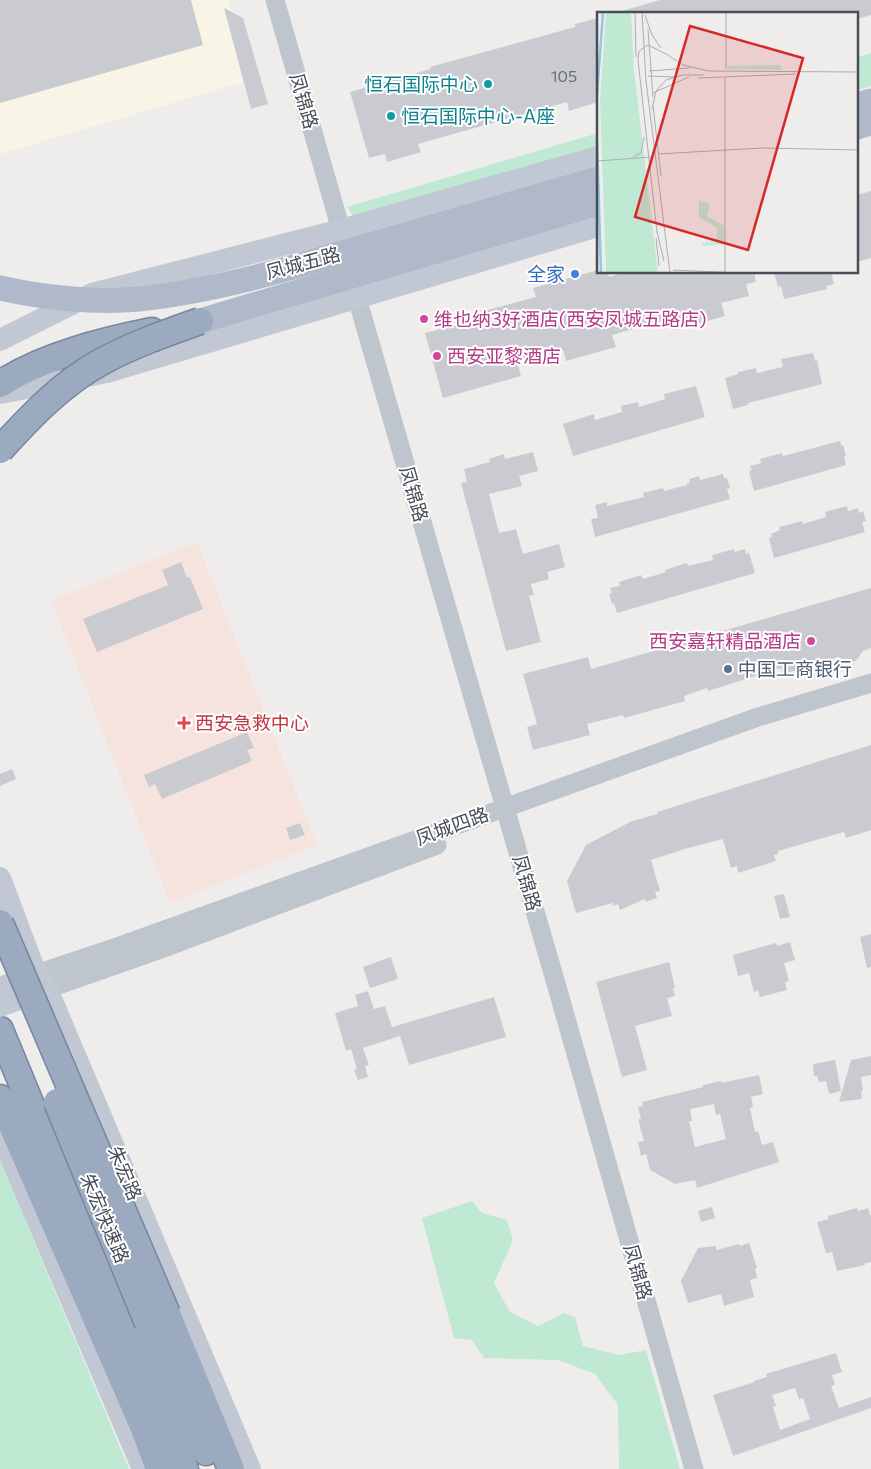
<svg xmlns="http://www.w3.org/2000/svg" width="871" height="1469" viewBox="0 0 871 1469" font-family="Commissioner,'Noto Sans SC',sans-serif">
<rect width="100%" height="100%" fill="#efedec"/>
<path fill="#f9f5e6" d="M 0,0 L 228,0 L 250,80 L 0,154 Z"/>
<path fill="#f7e3de" d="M 197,542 L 317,845 L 170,903 L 51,600 Z"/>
<g fill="#bfe9d3">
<path d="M 871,53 L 871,86 L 857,90 L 857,57 Z"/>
<path d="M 598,133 L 598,164 L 354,217 L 347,207 Z"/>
<path d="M 0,1160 L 129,1469 L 0,1469 Z"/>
<path d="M 472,1201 L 482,1213 L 507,1220 L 513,1240 L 494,1283 L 510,1312 L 538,1326 L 564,1313 L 575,1317 L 583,1346 L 619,1355 L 646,1350 L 680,1469 L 619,1469 L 618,1405 L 595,1374 L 558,1360 L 484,1358 L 472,1340 L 454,1338 L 422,1218 Z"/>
</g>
<g fill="#cacbd1" fill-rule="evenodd">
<path d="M 0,0 L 191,0 L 203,45 L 0,103 Z"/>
<path d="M 660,0 L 871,0 L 871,15 L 857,19 L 857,14 L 622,14 L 622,11 Z"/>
<path d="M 224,8 L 243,18 L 268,104 L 251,109 Z"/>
<path d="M 598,18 L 598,102 L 569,111 L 567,102 L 418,144 L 421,152 L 387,162 L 385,154 L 369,158 L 350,92 L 431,69 L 430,67 L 575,27 L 575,24 Z"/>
<path d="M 871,191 L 871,258 L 857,262 L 857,195 Z"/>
<path d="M 598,270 L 598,272 L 608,272 L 609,277 L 624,272 L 754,272 L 756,282 L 746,284 L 749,296 L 721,303 L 725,316 L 675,330 L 672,318 L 612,335 L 616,347 L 566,361 L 563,350 L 517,362 L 521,376 L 443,398 L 425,333 L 482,318 L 480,312 L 536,297 L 533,288 Z"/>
<path d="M 774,272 L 831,272 L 834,284 L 827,286 L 827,289 L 784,299 L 781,286 L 778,287 Z"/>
<path d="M 813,353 L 815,361 L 817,360 L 822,384 L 748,403 L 748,405 L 733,409 L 725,378 L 738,374 L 738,372 L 756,368 L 757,373 L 783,367 L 781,359 Z"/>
<path d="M 696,386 L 705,417 L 573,456 L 563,424 L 594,414 L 595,420 L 622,412 L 621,406 L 638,402 L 639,407 L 665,399 L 664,394 Z"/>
<path d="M 840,441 L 841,445 L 843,445 L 846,456 L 844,457 L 846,465 L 754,491 L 749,471 L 752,470 L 750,466 L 761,463 L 760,459 L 782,453 L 783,456 Z"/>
<path d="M 533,452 L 538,471 L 519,476 L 522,486 L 489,494 L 499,533 L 516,529 L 523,554 L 559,544 L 565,567 L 547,572 L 549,579 L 531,584 L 534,595 L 529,596 L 541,642 L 506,651 L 461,483 L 467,482 L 464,469 L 490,462 L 489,459 L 504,454 L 505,459 Z"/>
<path d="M 723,474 L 724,478 L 727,478 L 730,488 L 727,489 L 730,499 L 595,537 L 591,519 L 598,518 L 595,505 L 607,502 L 607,506 L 644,497 L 643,493 L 663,488 L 664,491 L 687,485 L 687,483 L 690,483 L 689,479 L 699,476 L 700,480 Z"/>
<path d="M 847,506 L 848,511 L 858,508 L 859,513 L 863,511 L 866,521 L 862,522 L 865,532 L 774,558 L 769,538 L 772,537 L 771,534 L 780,530 L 779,527 L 802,521 L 803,524 L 826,517 L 825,512 Z"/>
<path d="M 734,549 L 735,552 L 745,549 L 746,554 L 749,553 L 755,573 L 617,613 L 614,603 L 612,604 L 609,594 L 612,593 L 610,588 L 620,586 L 619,582 L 641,575 L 643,579 L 666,572 L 665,570 L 687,563 L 688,566 L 713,560 L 712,555 Z"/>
<path d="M 181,562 L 187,578 L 190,577 L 203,609 L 97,652 L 83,619 L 168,585 L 162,570 Z"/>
<path d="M 871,588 L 871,648 L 863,651 L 856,661 L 848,662 L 838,657 L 783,674 L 781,668 L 708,691 L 707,688 L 684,696 L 685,701 L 624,718 L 623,715 L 587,724 L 590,735 L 533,750 L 527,727 L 537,724 L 523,674 L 588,657 L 591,669 Z"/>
<path d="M 247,732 L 254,748 L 247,750 L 252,761 L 162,799 L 155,784 L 149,787 L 144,775 Z"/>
<path d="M 871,745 L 871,830 L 846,838 L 844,832 L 778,851 L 778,854 L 774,855 L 776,861 L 738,873 L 737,866 L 731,868 L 723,839 L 688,848 L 651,860 L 660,891 L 655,892 L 657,898 L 645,902 L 645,899 L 620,910 L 618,904 L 613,906 L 613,903 L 576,913 L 567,881 L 586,845 L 632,821 L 658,814 L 657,812 Z"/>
<path d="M 12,769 L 16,779 L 0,786 L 0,774 Z"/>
<path d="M 300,823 L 305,835 L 290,840 L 286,828 Z"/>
<path d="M 784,894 L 790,917 L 780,919 L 774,896 Z"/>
<path d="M 871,934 L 871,967 L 867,968 L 860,937 Z"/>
<path d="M 790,942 L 795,960 L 784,963 L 789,981 L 785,982 L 787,990 L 760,997 L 758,990 L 754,992 L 749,973 L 738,976 L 733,955 L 776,943 L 777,946 Z"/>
<path d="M 391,957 L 398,979 L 370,988 L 363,967 Z"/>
<path d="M 669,962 L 675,988 L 673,988 L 675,996 L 667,998 L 672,1016 L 635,1026 L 647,1070 L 622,1077 L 596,982 Z"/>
<path d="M 368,991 L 374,1009 L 385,1006 L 392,1027 L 494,997 L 506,1037 L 409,1065 L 400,1036 L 363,1048 L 369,1065 L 365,1066 L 368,1077 L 358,1080 L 354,1070 L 357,1069 L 351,1049 L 346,1051 L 335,1013 L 358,1006 L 355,995 Z"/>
<path d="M 871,1056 L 871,1075 L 861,1077 L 863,1091 L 861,1091 L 862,1099 L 839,1102 L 851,1060 Z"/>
<path d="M 835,1060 L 841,1091 L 829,1094 L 826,1081 L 819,1082 L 817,1076 L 814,1076 L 813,1064 Z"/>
<path d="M 759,1075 L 763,1094 L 751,1097 L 753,1107 L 750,1108 L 755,1132 L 758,1131 L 762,1145 L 773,1142 L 779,1162 L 697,1188 L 695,1180 L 675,1184 L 650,1170 L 646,1154 L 641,1156 L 638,1142 L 644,1141 L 638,1119 L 641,1119 L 638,1107 L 643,1106 L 642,1102 L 703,1087 L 703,1085 L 721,1081 L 721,1083 ZM 714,1104 L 716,1115 L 720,1114 L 726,1139 L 695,1147 L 689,1121 L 692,1121 L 690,1109 Z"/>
<path d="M 712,1207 L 715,1218 L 701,1222 L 698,1211 Z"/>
<path d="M 857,1208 L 858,1211 L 868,1208 L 871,1217 L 871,1262 L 865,1263 L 865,1265 L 837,1271 L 832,1252 L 826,1253 L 817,1222 L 829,1219 L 828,1216 Z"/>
<path d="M 749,1243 L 757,1268 L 755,1269 L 757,1278 L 750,1280 L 754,1297 L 724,1306 L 721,1294 L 688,1303 L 681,1281 L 698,1248 L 716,1246 L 716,1250 L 739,1244 L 740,1246 Z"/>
<path d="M 836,1353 L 842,1372 L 832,1375 L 835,1385 L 831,1386 L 839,1408 L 871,1397 L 871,1408 L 733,1456 L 713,1395 L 755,1382 L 754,1381 L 767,1377 L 766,1374 ZM 795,1388 L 799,1399 L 803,1398 L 810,1419 L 780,1430 L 773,1407 L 776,1406 L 772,1395 Z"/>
</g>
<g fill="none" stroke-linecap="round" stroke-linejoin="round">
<g stroke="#7486a2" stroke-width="29">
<g id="trunk">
<path d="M 0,384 C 43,356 102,341 152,331"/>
<path d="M 0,1030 L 125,1332 L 185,1469"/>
<path d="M 0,1098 L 143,1426 L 159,1469"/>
<path d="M 167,1314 L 231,1469"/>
<path d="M 148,1323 L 206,1452"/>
</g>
</g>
<g stroke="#bfc5cd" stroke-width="19">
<path d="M 275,0 L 341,230"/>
<path d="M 357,298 L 557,987 L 694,1469"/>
<path d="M 36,974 L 117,947 L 758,717 L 871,683"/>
<path d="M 47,989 L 161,949 L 437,845"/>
</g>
<g stroke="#c1c8d4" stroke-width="22">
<path d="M 0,340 L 92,294 L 341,230 L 598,157"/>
<path d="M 0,393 L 107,372 L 598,226"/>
<path d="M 0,878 L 36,974 L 47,989 L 250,1469"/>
<path d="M 0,988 L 36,974"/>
<path d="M 0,1006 L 46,989"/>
<path d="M 0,1132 L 143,1469"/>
</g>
<g stroke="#afb9c9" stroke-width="25">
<path d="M 857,105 L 871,101"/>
<path d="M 857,127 L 871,123"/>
<path d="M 200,321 L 598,203"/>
</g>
<use href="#trunk" stroke="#9caac0" stroke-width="26"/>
<g stroke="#7486a2" stroke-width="29" stroke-linecap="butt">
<g id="trunk-bridge">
<path d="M 0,450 C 30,417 61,384 101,362 C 132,345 166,333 200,321"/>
<path d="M 0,923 L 167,1314"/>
<path d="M 57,1102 L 148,1323"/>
</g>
</g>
<path stroke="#afb9c9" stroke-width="25" d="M 0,288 C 43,298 95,303 139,299 C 218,291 297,266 374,244 C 449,222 524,201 598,179"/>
<use href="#trunk-bridge" stroke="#9caac0" stroke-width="26"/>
</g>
<g fill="#0f9aa8" stroke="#fff" stroke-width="2">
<circle cx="488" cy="84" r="5"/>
<circle cx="391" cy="116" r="5"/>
</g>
<circle fill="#3f7fe0" stroke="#fff" stroke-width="2" cx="575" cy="274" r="5"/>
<g fill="#d1479c" stroke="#fff" stroke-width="2">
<circle cx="424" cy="319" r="5"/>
<circle cx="437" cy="356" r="5"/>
<circle cx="811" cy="641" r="5"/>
</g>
<circle fill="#5c6f8a" stroke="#fff" stroke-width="2" cx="728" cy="669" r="5"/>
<path fill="#e0444e" stroke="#fff" stroke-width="2" d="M181.5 715.5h5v5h5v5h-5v5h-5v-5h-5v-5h5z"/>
<g text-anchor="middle" stroke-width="4" stroke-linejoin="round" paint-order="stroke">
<g font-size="16" fill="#686d76">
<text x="564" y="82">105</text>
</g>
<g font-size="19" fill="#0d838f" stroke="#fff" text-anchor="end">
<text x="478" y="91">恒石国际中心</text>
<text x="401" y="123" text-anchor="start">恒石国际中心-A座</text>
</g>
<g font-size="19" fill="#474e58" stroke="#fff">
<text transform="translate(304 101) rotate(74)" y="7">凤锦路</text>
<text transform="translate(303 263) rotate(-15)" y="7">凤城五路</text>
<text transform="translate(414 494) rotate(74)" y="7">凤锦路</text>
<text transform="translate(452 826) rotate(-20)" y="7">凤城四路</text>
<text transform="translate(527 883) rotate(74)" y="7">凤锦路</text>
<text transform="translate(125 1173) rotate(67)" y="7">朱宏路</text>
<text transform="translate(105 1218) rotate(67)" y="7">朱宏快速路</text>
<text transform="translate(638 1272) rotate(74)" y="7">凤锦路</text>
</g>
<g font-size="19" fill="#366cbe" stroke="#fff" text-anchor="end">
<text x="565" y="281">全家</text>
</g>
<g font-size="19" fill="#b23c85" stroke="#fff" text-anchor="start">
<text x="434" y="326">维也纳3好酒店(西安凤城五路店)</text>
<text x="447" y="363">西安亚黎酒店</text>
<text x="801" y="648" text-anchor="end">西安嘉轩精品酒店</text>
</g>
<g font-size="19" fill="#4e5e75" stroke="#fff" text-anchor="start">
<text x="738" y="676">中国工商银行</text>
</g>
<g font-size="19" fill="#be3a42" stroke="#fff" text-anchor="start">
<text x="195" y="730">西安急救中心</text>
</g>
</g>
<g transform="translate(597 12)">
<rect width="261" height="261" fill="#efedec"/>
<path d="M 9,0 L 34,0 L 37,58 L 61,261 L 9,261 L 3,88 ZM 184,53 L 184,58 L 132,57 L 130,54 ZM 102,188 L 113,192 L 110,204 L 127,214 L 127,232 L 106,234 L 105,231 L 118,229 L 121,220 L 119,215 L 102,205 Z" fill="#bfe9d3"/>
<path fill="none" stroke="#90c8e1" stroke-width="2.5" d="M 0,83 L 6,0M 0,127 L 4,261"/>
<path fill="none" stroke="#acadb1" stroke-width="1" d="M 38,0 L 39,45M 45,0 L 49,69 L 73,261M 129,0 L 129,57M 48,3 L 55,23 L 64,36M 51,17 L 56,85M 69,42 L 86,53 L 111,59 L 262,60M 52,59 L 92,56M 51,64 L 77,65M 101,66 L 199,62M 128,66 L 128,260M 56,81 L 92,65M 56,94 L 64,164M 55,97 L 59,79 L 69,68 L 85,63 L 107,63M 61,142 L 165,136 L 262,138M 36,145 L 44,141 L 47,125M 0,149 L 55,145M 59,226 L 62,254M 67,249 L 60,220 L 41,48 L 42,39 L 51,33 L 69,42M 76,258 L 142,261"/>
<path fill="#d62828" fill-opacity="0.15" stroke="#d62828" stroke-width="2.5" d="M 93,14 L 206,46 L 151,238 L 38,205 Z"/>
<rect width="261" height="261" fill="none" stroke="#474e58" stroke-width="2.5"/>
</g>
</svg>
